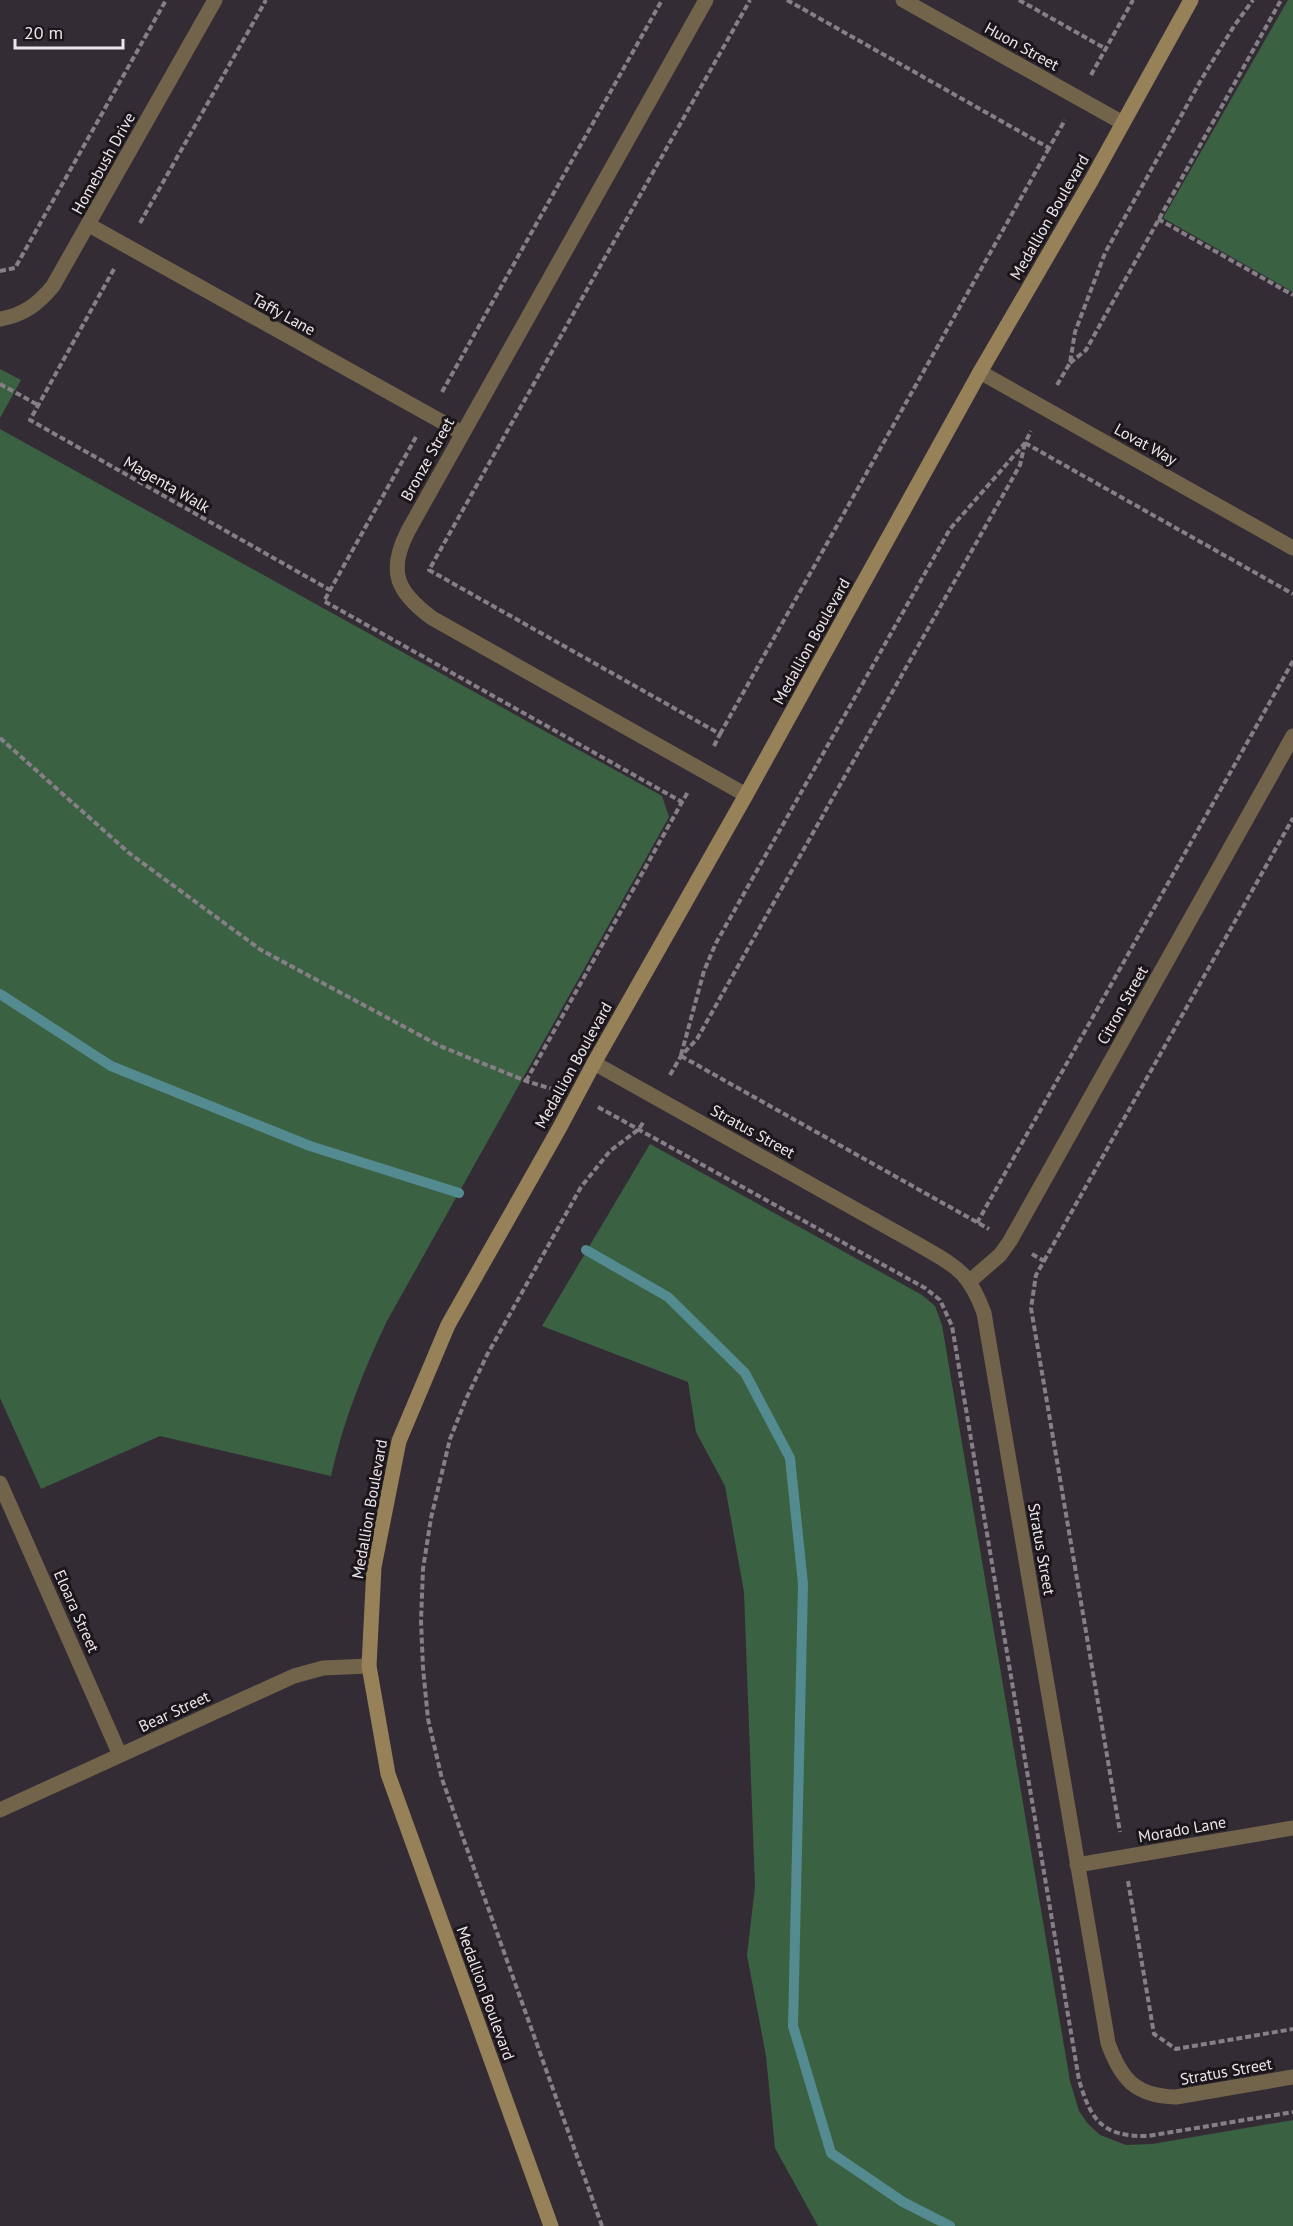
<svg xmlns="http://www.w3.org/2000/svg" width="1293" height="2226" viewBox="0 0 1293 2226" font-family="'PT Sans',sans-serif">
<rect width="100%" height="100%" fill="#342c35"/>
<g fill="#3b6143">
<path d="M 1288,0 L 1293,0 L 1293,292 L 1163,218 Z"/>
<path d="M 0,369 L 21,380 L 0,418 Z"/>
<path d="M 0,429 L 662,796 L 669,817 L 387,1321 C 363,1371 343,1422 331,1476 L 160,1436 L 41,1489 L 0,1398 Z"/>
<path d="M 650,1144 L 922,1295 L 935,1306 L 942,1325 L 1070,2081 L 1079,2111 L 1088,2124 L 1100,2135 L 1126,2145 L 1152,2144 L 1293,2120 L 1293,2226 L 818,2226 L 775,2148 L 766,2056 L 747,1955 L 755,1887 L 744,1592 L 725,1486 L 696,1432 L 688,1382 L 542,1326 Z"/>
</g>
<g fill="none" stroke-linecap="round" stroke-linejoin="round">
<g stroke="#538b91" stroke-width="10">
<path d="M 0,994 L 111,1066 L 310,1146 L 459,1193"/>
<path d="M 586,1250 L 668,1297 L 745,1373 L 790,1458 L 803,1584 L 793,2026 L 831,2153 L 903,2202 L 950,2226"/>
</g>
<g stroke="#867f87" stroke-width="4" stroke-dasharray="6 3" stroke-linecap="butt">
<path d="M 787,0 L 1049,148 L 1065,120"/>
<path d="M 1019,0 L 1106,49"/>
<path d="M 1091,75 L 1133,0"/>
<path d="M 1158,219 L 1293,295"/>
<path d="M 140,223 L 266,0"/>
<path d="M 114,269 L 30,420 L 330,590"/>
<path d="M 0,271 L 15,268 L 166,0"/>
<path d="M 1070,363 L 1086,350 L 1281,0"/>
<path d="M 0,384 L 38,405"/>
<path d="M 1057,385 L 1070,363 L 1075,332 L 1105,253 L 1201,80 L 1234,26 L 1253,0"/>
<path d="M 442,392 L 662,0"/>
<path d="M 416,437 L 324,601 L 682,802 L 688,792"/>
<path d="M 1025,443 L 1293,594"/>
<path d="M 720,734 L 1049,148"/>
<path d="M 0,738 L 129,853 L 261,950 L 440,1046 L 526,1081 L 552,1089"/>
<path d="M 714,746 L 720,734 L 429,570 L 750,0"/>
<path d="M 681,1055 L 704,971 L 716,943 L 950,529 L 1025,443 L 1031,431"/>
<path d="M 681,1056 L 989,1229"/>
<path d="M 670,1075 L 681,1056 L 697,1039 L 1020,465 L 1025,443"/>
<path d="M 526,1081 L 682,802"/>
<path d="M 598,1107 L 925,1288 L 940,1300 L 952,1326 L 1079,2080 C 1091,2121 1103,2137 1148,2136 L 1293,2112"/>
<path d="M 977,1223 L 1293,661"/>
<path d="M 1032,1254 L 1044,1261 L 1036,1275 L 1031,1308 L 1120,1832"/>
<path d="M 1044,1261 L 1293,818"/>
<path d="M 1128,1881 L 1154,2034 L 1176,2049 L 1293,2029"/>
<path d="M 602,2226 L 442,1779 L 428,1719 L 423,1668 L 421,1621 L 423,1569 L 431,1518 L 450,1439 L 466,1399 L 487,1355 L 581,1187 L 610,1151 L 639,1129 L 644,1121"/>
</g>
<g stroke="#72644b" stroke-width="15">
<path d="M 89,225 L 462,433"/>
<path d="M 1077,1865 L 1293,1828"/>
</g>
<g stroke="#72644b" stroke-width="15">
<path d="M 706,0 L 408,531 C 387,572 397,592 432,618 L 746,795"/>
<path d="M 903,0 L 1123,123"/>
<path d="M 0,319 C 24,315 38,304 53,286 L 215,0"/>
<path d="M 980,372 L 1293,548"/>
<path d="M 594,1063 L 921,1246 C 957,1267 969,1272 984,1313 L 1108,2043 C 1121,2079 1135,2096 1176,2097 L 1293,2077"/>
<path d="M 970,1281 L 1000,1255 L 1010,1241 L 1293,736"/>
<path d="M 0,1483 L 120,1755"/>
<path d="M 0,1810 L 294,1676 L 323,1668 L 369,1666"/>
</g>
<path stroke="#978159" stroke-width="15" d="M 551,2226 L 388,1774 L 369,1666 L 374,1567 L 399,1441 L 448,1325 L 560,1127 L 594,1063 L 746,795 L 980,372 L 1091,181 L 1191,0"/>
</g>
<g text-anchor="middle" stroke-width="6" stroke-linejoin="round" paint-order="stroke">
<g font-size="16" fill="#ebe6ec" stroke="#1a161a">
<text transform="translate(1022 46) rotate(29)" y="6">Huon Street</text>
<text transform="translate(103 163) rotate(-61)" y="6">Homebush Drive</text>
<text transform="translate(1049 217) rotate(-60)" y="6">Medallion Boulevard</text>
<text transform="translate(284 314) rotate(29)" y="6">Taffy Lane</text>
<text transform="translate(1146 444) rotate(29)" y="6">Lovat Way</text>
<text transform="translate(427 459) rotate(-61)" y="6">Bronze Street</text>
<text transform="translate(167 484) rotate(30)" y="6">Magenta Walk</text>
<text transform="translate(811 641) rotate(-61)" y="6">Medallion Boulevard</text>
<text transform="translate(1122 1005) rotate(-61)" y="6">Citron Street</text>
<text transform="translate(573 1065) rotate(-61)" y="6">Medallion Boulevard</text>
<text transform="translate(753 1131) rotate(29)" y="6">Stratus Street</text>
<text transform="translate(369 1509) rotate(-80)" y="6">Medallion Boulevard</text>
<text transform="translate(1042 1549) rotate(80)" y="6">Stratus Street</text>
<text transform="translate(77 1611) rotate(66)" y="6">Eloara Street</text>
<text transform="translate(174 1711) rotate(-25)" y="6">Bear Street</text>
<text transform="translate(1182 1829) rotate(-10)" y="6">Morado Lane</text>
<text transform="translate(486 1993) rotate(70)" y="6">Medallion Boulevard</text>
<text transform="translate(1226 2071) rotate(-10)" y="6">Stratus Street</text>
</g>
</g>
<path d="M15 39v9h108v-9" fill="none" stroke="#ebe6ec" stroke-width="3"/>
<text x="24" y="39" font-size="18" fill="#ebe6ec" stroke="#1a161a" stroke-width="4.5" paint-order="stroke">20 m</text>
</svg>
